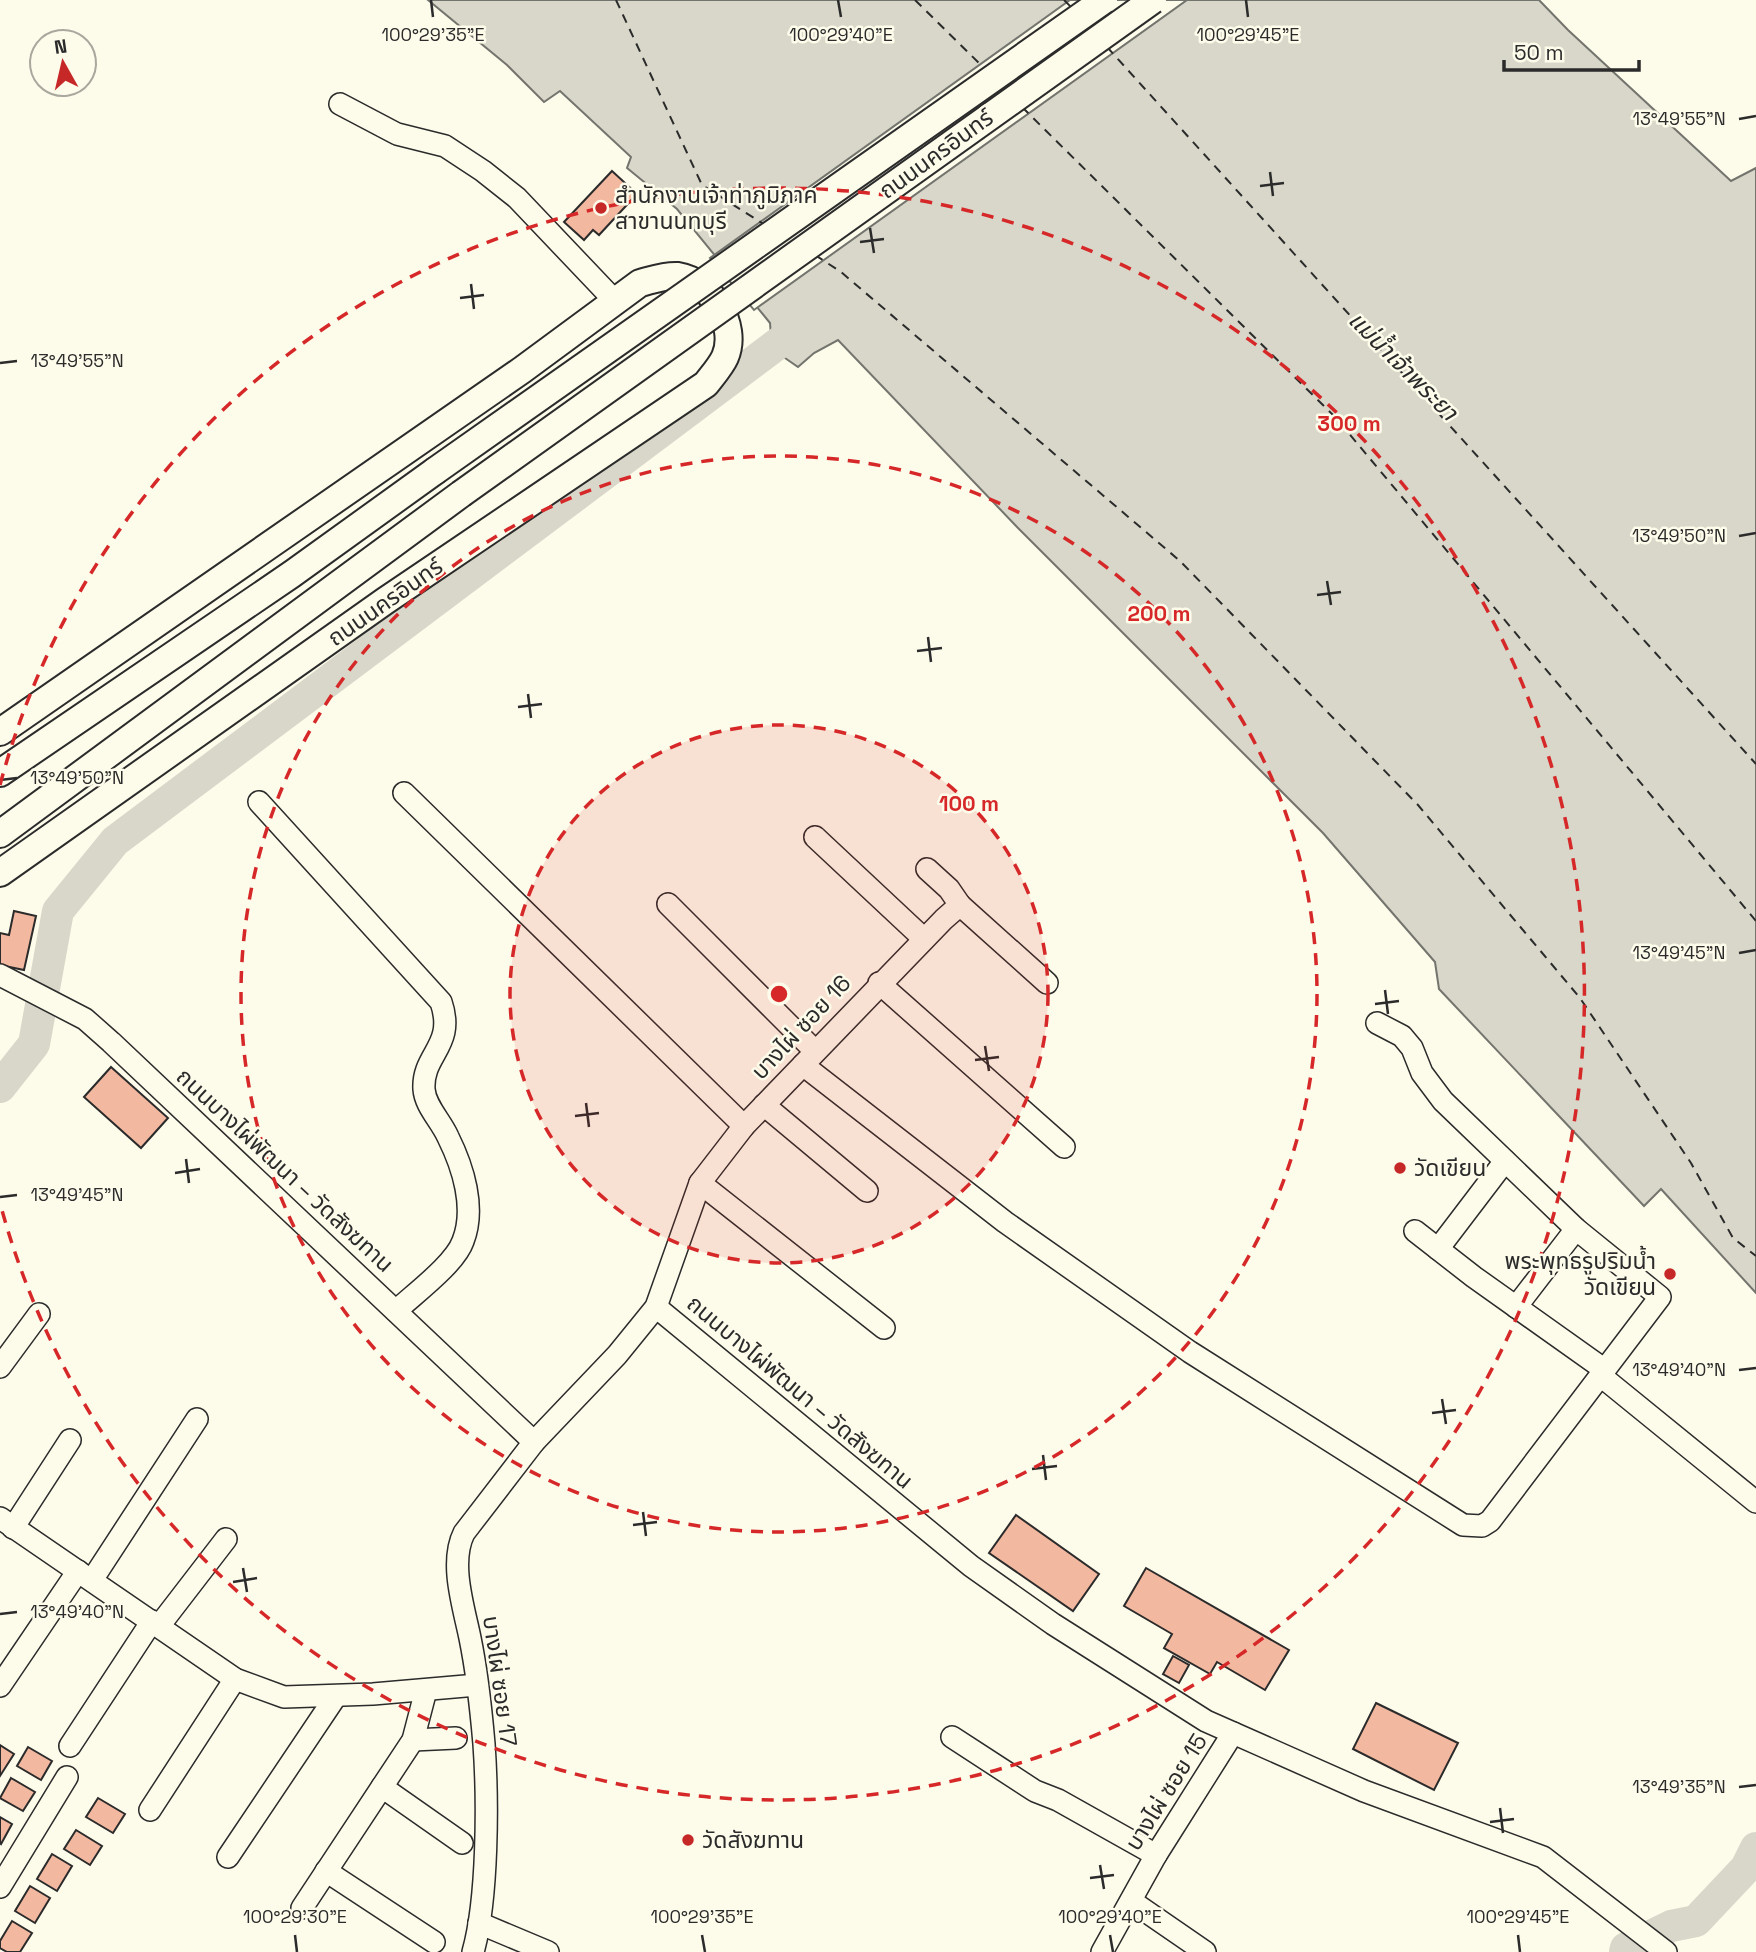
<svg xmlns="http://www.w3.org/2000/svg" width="1756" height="1952" viewBox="0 0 1756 1952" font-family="'Space Grotesk','Noto Sans Thai',sans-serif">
<rect width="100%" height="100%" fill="#fdfbea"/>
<path fill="#d8d7c9" stroke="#74746e" stroke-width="2" d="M 428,0 L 1539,0 L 1568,30 L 1731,181 L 1756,168 L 1756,1293 L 1661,1189 L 1644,1206 L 1439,989 L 1435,962 L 1323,833 L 1018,528 L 838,340 L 814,353 L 798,367 L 772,349 L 770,323 L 677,209 L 627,168 L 631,157 L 560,91 L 544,102 L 507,65 Z"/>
<path fill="#fdfbea" stroke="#74746e" stroke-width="2" d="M 1070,0 L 1187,0 L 754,310 L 710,258 Z"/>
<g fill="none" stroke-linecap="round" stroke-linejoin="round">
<g stroke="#d8d7c9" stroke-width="32">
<path d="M 0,1087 L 34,1044 L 58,911 L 115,841 L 804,324"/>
<path d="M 1625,1952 L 1626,1948 L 1671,1926 L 1696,1921 L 1746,1868 L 1756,1848"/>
</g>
<g stroke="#2b2b2b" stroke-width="2" stroke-dasharray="9 7" stroke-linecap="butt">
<path d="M 616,0 L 702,185 L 765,225"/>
<path d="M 915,0 L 984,68"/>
<path d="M 1064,0 L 1071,7"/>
<path d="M 1107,47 L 1756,764"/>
<path d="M 1022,107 L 1336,418 L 1756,921"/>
<path d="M 815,255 L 841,272 L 1180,561 L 1418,805 L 1580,998 L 1691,1163 L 1733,1238 L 1756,1256"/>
</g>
</g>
<g fill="#f2b8a0" stroke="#2b2b2b" stroke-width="2">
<path d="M 612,171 L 637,194 L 599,235 L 593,230 L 584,240 L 564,222 Z"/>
<path d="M 14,911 L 36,916 L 24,970 L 0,965 L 0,933 L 9,935 Z"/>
<path d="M 111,1067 L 168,1118 L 141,1148 L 84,1097 Z"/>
<path d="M 1016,1515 L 1099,1574 L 1073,1611 L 989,1553 Z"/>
<path d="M 1146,1568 L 1289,1650 L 1265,1690 L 1217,1662 L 1210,1674 L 1164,1648 L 1172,1634 L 1124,1606 Z"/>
<path d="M 1173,1656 L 1189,1665 L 1179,1683 L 1163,1674 Z"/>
<path d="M 1376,1703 L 1458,1743 L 1434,1790 L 1353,1749 Z"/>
<path d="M 0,1745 L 14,1754 L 0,1776 Z"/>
<path d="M 28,1747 L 52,1761 L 41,1780 L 17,1766 Z"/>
<path d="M 11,1778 L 35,1792 L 23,1811 L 0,1798 Z"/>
<path d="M 98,1798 L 125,1814 L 113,1833 L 86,1817 Z"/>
<path d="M 0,1817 L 12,1824 L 1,1844 L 0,1843 Z"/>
<path d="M 76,1830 L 102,1846 L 90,1865 L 64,1849 Z"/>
<path d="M 52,1854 L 72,1866 L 57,1891 L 37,1879 Z"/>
<path d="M 30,1886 L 50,1898 L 35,1923 L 15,1911 Z"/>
<path d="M 12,1921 L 32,1933 L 20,1952 L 7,1952 L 0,1948 L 0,1941 Z"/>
</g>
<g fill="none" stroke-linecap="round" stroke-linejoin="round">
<g stroke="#2b2b2b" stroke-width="24">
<g id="minor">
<path d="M 340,104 L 397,134 L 445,146 L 483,171 L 517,198 L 614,300"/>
<path d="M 404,793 L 744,1126"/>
<path d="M 259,802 L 441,1002 C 456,1046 422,1054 424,1089 C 425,1106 441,1121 448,1137 C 463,1167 476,1208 463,1241 C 455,1264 414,1294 396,1311"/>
<path d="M 815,837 L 924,939"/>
<path d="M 927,869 L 949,889 L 960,905"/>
<path d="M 668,904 L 815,1051"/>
<path d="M 0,975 L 85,1019 L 111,1042 L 534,1442"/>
<path d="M 879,983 L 1064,1147"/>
<path d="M 803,1065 L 1005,1222 L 1190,1352 L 1463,1525 L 1482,1526 L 1490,1521 L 1660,1297 L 1576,1229 L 1443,1101 L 1422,1073 L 1412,1048 L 1402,1036 L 1377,1023"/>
<path d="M 764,1105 L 867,1191"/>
<path d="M 700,1183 L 884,1328"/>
<path d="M 1415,1231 L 1474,1277 L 1605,1370"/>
<path d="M 1438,1249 L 1505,1161"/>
<path d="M 656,1307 L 971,1566 L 1053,1624 L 1206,1721 L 1364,1791 L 1543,1857 L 1666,1952"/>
<path d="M 1516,1307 L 1576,1229"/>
<path d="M 0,1367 L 39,1314"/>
<path d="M 1601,1376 L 1756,1502"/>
<path d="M 0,1518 L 235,1679 L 284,1697 L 373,1694 L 477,1685"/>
<path d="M 13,1528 L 70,1440"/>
<path d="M 92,1580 L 197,1419"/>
<path d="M 159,1626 L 226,1539"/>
<path d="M 0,1686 L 78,1571"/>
<path d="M 952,1737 L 1035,1791 L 1058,1800 L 1156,1855"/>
<path d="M 413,1740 L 456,1738"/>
<path d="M 70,1746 L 152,1621"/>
<path d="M 382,1787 L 462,1843"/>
<path d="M 150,1810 L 235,1679"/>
<path d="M 228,1857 L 336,1696"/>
<path d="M 326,1871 L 434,1942"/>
<path d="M 0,1887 L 67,1777"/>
<path d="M 1131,1901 L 1205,1952"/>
<path d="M 302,1908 L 413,1740 L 426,1690"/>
<path d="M 479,1923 L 548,1952"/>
<path d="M 473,1952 C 488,1899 488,1800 484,1744 C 481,1709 477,1672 470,1638 C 464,1608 449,1563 464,1533 L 534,1442 L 617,1355 L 656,1307 L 700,1183 L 744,1126 L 944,919 L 960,905 L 1047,983"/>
<path d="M 1102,1952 L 1156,1855 L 1233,1733"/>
</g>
</g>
<g stroke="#2b2b2b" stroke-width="30">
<g id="major">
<path d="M 0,732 L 522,370 L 640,283 C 652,280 665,275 678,276 C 710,281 739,325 725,357 C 721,366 712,376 706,384 L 385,601 L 0,873"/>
<path d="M 0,773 L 292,574 L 435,471"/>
<path d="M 0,834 L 461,494"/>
</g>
</g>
<use href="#minor" stroke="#fdfbea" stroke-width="21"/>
<use href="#major" stroke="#fdfbea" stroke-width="26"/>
<g stroke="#2b2b2b" stroke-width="30" stroke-linecap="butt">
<g id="major-bridge">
<path d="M 435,471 L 1104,0"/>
<path d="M 461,494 L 1153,0"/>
</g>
</g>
<use href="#major-bridge" stroke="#fdfbea" stroke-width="26"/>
</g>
<path fill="none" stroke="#2b2b2b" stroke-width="2.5" d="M 431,0 L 433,17M 838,0 L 841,17M 1246,0 L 1248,17M 1739,119 L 1756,116M 1270,172 L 1273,196M 1260,186 L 1284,183M 870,228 L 874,253M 860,242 L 884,239M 471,284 L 474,309M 460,298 L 484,295M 0,363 L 17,361M 1739,536 L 1756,533M 1327,581 L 1331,605M 1317,595 L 1341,592M 928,637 L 931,662M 917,651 L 942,648M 528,694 L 531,718M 518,707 L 542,704M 0,780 L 17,778M 1739,953 L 1756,950M 1385,990 L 1388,1014M 1375,1004 L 1399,1001M 985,1046 L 989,1071M 975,1060 L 999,1057M 586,1103 L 589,1127M 575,1116 L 599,1113M 186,1159 L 189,1183M 175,1173 L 200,1169M 0,1197 L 17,1195M 1739,1370 L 1756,1368M 1442,1399 L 1446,1424M 1432,1413 L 1456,1410M 1043,1455 L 1046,1480M 1032,1469 L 1057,1466M 643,1512 L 646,1536M 633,1525 L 657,1522M 243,1568 L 247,1592M 233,1582 L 257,1578M 0,1614 L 17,1612M 1739,1787 L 1756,1785M 1500,1808 L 1503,1833M 1490,1822 L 1514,1819M 1100,1865 L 1104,1889M 1090,1878 L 1114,1875M 295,1935 L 297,1952M 702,1935 L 705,1952M 1110,1935 L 1113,1952M 1518,1935 L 1520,1952"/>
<circle cx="779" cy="994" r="269" fill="#d62828" fill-opacity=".12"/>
<g fill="none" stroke="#d62828" stroke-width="3.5" stroke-dasharray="12 9">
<circle cx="779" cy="994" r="269"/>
<circle cx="779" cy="994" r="538"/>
<path d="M0 785A806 806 0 1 1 0 1203"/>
</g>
<g fill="#c62828" stroke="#fdfbea" stroke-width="2.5">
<circle cx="601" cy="208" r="7"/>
<circle cx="1400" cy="1168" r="7"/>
<circle cx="1670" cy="1274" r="7"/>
<circle cx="688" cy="1840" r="7"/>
</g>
<g text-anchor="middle" stroke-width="5" stroke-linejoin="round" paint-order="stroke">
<g font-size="23" fill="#2b2b2b" stroke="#fdfbea">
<text transform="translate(936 154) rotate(-36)" y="8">ถนนนครอินทร์</text>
<text transform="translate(385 602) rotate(-35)" y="8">ถนนนครอินทร์</text>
<text transform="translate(801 1027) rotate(-47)" y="8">บางไผ่ ซอย 16</text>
<text transform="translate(285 1170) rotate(43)" y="8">ถนนบางไผ่พัฒนา – วัดสังฆทาน</text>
<text transform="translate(800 1392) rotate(40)" y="8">ถนนบางไผ่พัฒนา – วัดสังฆทาน</text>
<text transform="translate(500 1681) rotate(82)" y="8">บางไผ่ ซอย 17</text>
<text transform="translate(1166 1792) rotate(-58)" y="8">บางไผ่ ซอย 15</text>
</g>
<g font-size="23" fill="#2b2b2b" stroke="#fdfbea" text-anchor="start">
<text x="615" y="203">สำนักงานเจ้าท่าภูมิภาค<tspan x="615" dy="26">สาขานนทบุรี</tspan></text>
<text x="1414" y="1176">วัดเขียน</text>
<text x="1656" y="1269" text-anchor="end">พระพุทธรูปริมน้ำ<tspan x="1656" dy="26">วัดเขียน</tspan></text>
<text x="702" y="1848">วัดสังฆทาน</text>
</g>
<g font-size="24" font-style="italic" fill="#2b2b2b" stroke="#fdfbea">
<text transform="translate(1403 366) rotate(45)" y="8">แม่น้ำเจ้าพระยา</text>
</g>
</g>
<g font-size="18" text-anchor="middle" fill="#2b2b2b" stroke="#fdfbea" stroke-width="5" stroke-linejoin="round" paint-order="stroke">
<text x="433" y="41">100°29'35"E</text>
<text x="841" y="41">100°29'40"E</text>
<text x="1248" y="41">100°29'45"E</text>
<text x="1679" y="125">13°49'55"N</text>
<text x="77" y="367">13°49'55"N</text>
<text x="1679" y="542">13°49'50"N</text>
<text x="77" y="784">13°49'50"N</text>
<text x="1679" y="959">13°49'45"N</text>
<text x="77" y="1201">13°49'45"N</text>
<text x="1679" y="1376">13°49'40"N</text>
<text x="77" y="1618">13°49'40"N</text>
<text x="1679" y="1793">13°49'35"N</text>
<text x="295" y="1923">100°29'30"E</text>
<text x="702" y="1923">100°29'35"E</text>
<text x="1110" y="1923">100°29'40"E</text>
<text x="1518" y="1923">100°29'45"E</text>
</g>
<circle cx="779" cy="994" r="10" fill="#d62828" stroke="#fdfbea" stroke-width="3.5"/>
<g font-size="21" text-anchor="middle" font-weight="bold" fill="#d62828" stroke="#fdfbea" stroke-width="5" stroke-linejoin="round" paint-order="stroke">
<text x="1349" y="431">300 m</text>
<text x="1159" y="621">200 m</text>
<text x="969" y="811">100 m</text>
</g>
<g transform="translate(63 63) rotate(352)"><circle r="33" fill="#fdfbea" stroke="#a9a89e" stroke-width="2"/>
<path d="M0-5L12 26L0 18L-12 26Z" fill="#c62828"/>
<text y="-10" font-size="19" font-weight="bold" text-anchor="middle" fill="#2b2b2b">N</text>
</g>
<path d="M1504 60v10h135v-10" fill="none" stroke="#2b2b2b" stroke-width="3.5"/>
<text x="1514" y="60" font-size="21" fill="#2b2b2b" stroke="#fdfbea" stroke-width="5" paint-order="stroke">50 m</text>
</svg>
